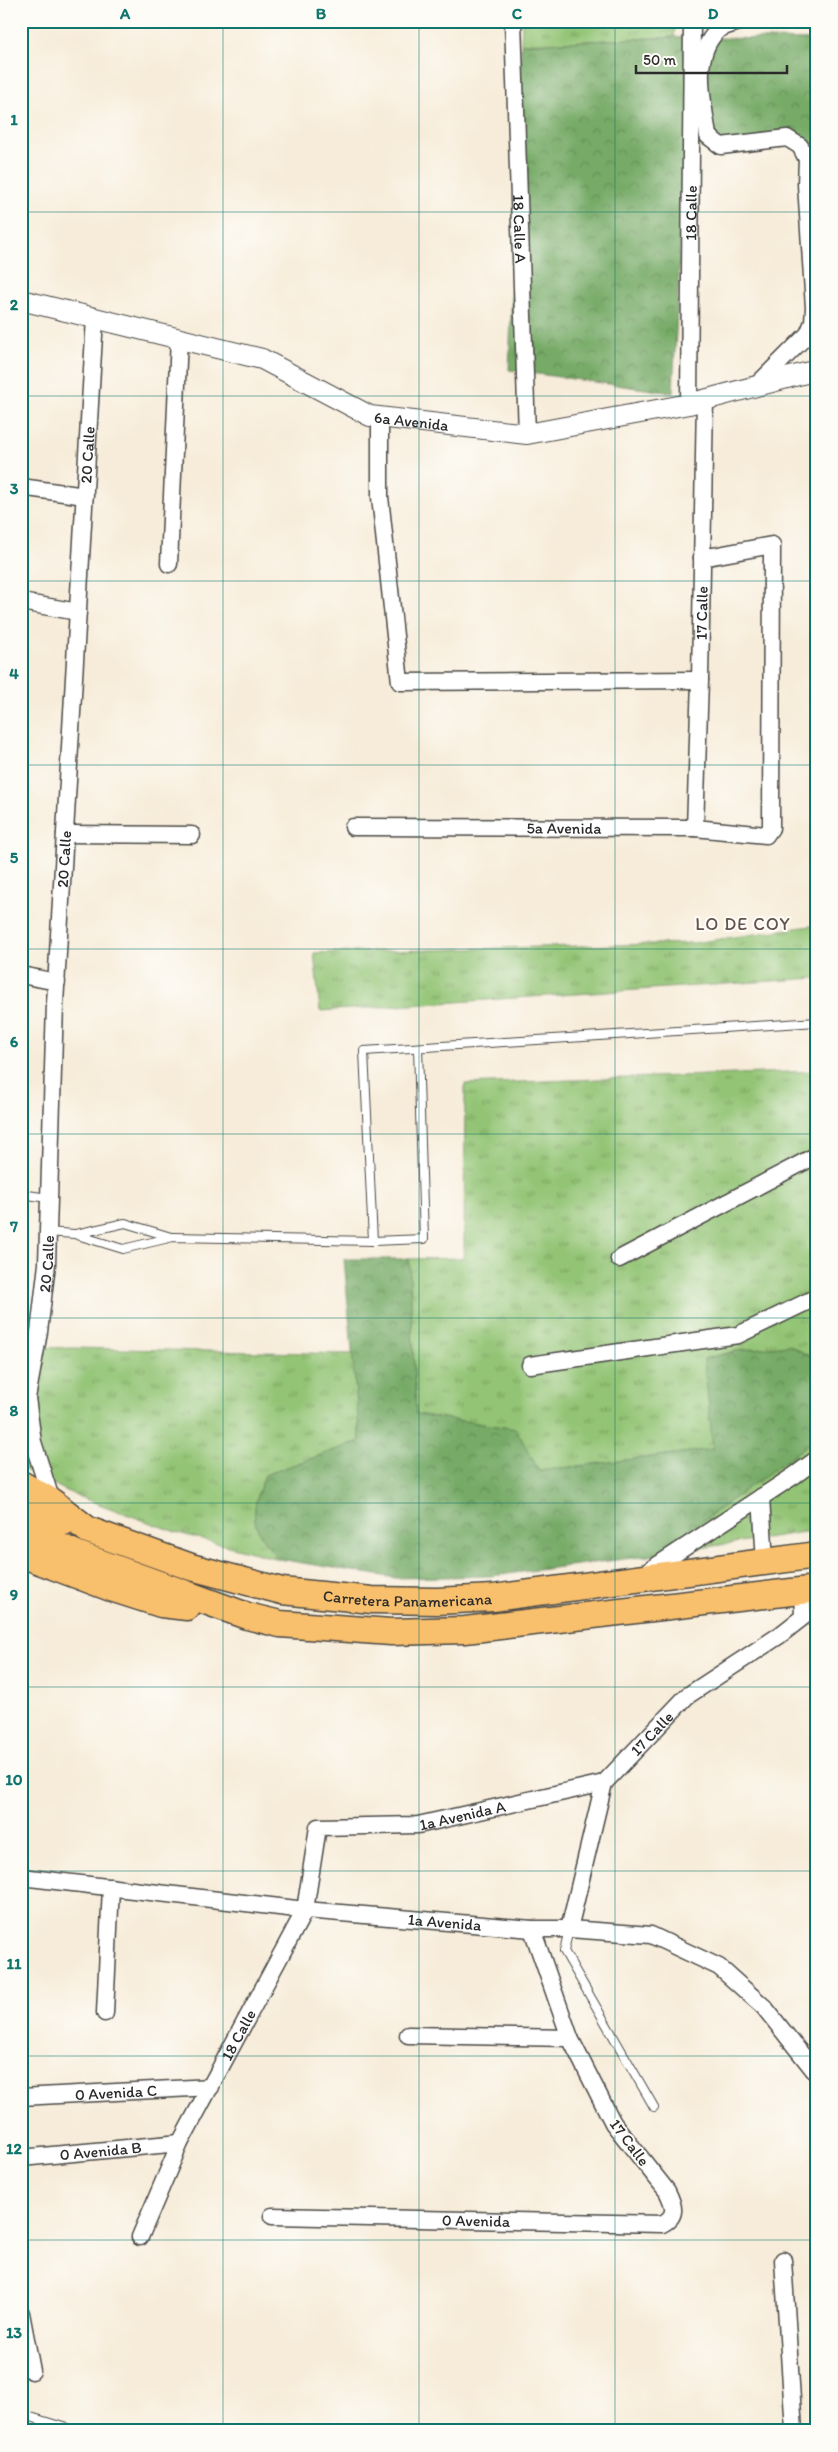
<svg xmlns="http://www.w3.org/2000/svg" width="838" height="2452" viewBox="0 0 838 2452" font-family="Itim,sans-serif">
<defs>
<pattern id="grass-tufts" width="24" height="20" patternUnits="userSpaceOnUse" patternTransform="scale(1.25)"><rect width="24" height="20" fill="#93c474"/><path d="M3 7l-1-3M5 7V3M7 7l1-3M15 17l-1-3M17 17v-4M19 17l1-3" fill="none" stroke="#789f5f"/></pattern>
<pattern id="forest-crowns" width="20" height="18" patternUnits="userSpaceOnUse" patternTransform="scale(1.25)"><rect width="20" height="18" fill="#76aa66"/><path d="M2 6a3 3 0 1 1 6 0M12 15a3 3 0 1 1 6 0" fill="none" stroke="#618b54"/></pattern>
</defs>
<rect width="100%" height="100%" fill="#fdfcf7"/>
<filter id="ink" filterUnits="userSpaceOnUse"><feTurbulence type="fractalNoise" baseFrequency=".02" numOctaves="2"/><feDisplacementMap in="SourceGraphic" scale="10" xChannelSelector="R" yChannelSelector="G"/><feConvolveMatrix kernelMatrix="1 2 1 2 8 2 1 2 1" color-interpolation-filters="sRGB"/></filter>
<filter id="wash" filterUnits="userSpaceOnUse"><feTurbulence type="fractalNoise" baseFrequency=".0096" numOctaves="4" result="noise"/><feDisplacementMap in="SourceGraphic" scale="20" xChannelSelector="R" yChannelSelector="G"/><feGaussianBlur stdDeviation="1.12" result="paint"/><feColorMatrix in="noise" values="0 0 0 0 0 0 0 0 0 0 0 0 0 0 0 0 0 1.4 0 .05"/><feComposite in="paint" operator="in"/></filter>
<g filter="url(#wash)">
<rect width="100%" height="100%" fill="#f7ecd9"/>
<g fill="url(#grass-tufts)" stroke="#5f7850">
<path d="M 522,21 L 676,21 L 674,37 L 521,44 Z"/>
<path d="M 817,925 L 817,978 L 320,1011 L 314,953 L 693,943 Z"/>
<path d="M 817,1071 L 817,1360 L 789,1345 L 736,1351 L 704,1359 L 714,1449 L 539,1471 L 516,1429 L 416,1414 L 409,1259 L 464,1258 L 465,1084 Z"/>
<path d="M 25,1347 L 353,1354 L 360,1441 L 265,1475 C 249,1516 250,1525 278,1559 L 178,1533 L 77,1496 L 21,1468 L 21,1361 Z"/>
<path d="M 817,1438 L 817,1530 L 655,1555 Z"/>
</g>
<g fill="url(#forest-crowns)" stroke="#506a48">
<path d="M 674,37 L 817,40 L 817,144 L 685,149 L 673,393 L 509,370 L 521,44 Z"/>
<path d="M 344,1259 L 409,1259 L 416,1414 L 516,1429 L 539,1471 L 713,1449 L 704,1359 L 736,1351 L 789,1345 L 817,1360 L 817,1438 L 655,1555 L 491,1576 L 396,1578 L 278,1559 C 250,1525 249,1516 265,1475 L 360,1441 Z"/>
</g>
</g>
<g filter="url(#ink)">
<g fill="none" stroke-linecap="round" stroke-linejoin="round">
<g stroke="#4a4845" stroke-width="10">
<g id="service">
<path d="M 21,1194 L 48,1198"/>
<path d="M 47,1232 L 74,1234 L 123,1249 L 173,1237 L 373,1241 L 424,1239 L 418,1048"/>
<path d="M 76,1234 L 125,1223 L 171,1237"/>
<path d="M 373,1241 L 364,1051 L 817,1022"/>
<path d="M 569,1929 L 564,1951 L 654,2107"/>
<path d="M 21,2414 L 76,2431"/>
</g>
</g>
<g stroke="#4a4845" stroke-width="19">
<g id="minor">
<path id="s1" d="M 513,21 L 527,434"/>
<path d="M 742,21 C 735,24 722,26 717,31 C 690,58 704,103 708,136 L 721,146 L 787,138 L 800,146 L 807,159 L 806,184 L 814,308 L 813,322 L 808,334 L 755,387"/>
<path id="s2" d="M 689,404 L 692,21"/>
<path d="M 380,417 L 380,497 L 400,682 L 700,680"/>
<path d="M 21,487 L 85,496"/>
<path d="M 169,564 L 179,338"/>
<path d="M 21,602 L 78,612"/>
<path id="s3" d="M 353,827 L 695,828 L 766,835 L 771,828 L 772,545 L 702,558"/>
<path id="s4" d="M 695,828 L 700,680 L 705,399"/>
<path d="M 65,834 L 192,835"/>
<path d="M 21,975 L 57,982"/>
<path d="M 619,1259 L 817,1155"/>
<path d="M 530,1365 L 738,1335 L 817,1297"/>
<path d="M 27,1398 L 33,1442 L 52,1502"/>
<path id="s5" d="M 21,1412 L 27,1398 L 39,1332 L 47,1264 L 55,1004 L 95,318"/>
<path d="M 761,1497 L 765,1562"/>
<path d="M 644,1574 L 795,1475 L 817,1459"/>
<path id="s6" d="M 21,1877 L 305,1910 L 532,1929 L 569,1929 L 651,1935 L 719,1967 L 764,2007 L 817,2074"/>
<path id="s7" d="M 569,1929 L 604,1783 L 687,1696 L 780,1635 L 803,1617 L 802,1591"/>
<path d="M 105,2013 L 111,1887"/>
<path d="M 408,2035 L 570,2038"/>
<path id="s8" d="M 21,2097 L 211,2087"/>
<path id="s9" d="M 21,2158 L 180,2143"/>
<path id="s10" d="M 272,2216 L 662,2224 C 678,2216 674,2205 667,2191 L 613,2123 L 570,2038 L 532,1929"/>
<path id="s11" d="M 140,2237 L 180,2143 L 305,1910 L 318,1827 L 418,1825 L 604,1783"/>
<path d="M 783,2260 L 794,2431"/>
<path d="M 21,2313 L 32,2371"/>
</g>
</g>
<g stroke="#4a4845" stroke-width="22">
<g id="tertiary">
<path id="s12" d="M 21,300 L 262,359 L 370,416 L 527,434 L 689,404 L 817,370"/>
</g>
</g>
<g stroke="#4a4845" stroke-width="29">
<g id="trunk">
<path id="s13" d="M 21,1484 L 52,1502 L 88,1530 L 191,1567 L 282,1591 L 372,1600 L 437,1601 L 493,1598 L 817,1555"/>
<path d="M 21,1506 L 64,1522"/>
<path d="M 21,1529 L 79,1555 L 247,1616 L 280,1624 L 391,1632 L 465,1630 L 817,1589"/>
<path d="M 21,1554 L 111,1588 L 161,1604 L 187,1607"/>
</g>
</g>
<use href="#service" stroke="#fff" stroke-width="8"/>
<use href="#minor" stroke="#fff" stroke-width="16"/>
<use href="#tertiary" stroke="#fff" stroke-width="20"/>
<use href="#trunk" stroke="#f8bf6c" stroke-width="26"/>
</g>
</g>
<path fill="none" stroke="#0f766e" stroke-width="1" stroke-opacity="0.55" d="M 223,21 L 223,2431M 419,21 L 419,2431M 615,21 L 615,2431M 21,212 L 817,212M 21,396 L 817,396M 21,581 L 817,581M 21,765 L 817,765M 21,949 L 817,949M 21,1134 L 817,1134M 21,1318 L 817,1318M 21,1503 L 817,1503M 21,1687 L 817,1687M 21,1871 L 817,1871M 21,2056 L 817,2056M 21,2240 L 817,2240"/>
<g text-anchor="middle" stroke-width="4" stroke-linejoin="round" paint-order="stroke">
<g font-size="16" fill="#2b2b2b" stroke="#fdfcf7">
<text dy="6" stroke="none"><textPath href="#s2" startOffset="191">18 Calle</textPath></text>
<text dy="6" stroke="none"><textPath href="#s1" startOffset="208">18 Calle A</textPath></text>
<text dy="6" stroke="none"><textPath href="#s12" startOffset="412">6a Avenida</textPath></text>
<text dy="6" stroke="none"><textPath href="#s5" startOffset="961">20 Calle</textPath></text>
<text dy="6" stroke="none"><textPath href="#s4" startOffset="215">17 Calle</textPath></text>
<text dy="6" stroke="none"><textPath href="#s3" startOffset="211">5a Avenida</textPath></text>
<text dy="6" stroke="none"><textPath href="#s5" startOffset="556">20 Calle</textPath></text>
<text dy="6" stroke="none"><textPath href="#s5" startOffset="151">20 Calle</textPath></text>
<text dy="6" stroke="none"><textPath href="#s13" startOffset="411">Carretera Panamericana</textPath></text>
<text dy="6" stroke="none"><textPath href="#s7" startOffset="219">17 Calle</textPath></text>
<text dy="6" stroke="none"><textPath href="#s11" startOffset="596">1a Avenida A</textPath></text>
<text dy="6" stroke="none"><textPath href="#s6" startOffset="426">1a Avenida</textPath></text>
<text dy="6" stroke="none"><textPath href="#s11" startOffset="225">18 Calle</textPath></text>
<text dy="6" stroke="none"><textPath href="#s8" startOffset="95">0 Avenida C</textPath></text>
<text transform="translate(630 2142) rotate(53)" y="6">17 Calle</text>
<text dy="6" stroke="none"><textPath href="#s9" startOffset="80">0 Avenida B</textPath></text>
<text dy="6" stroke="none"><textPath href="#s10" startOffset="204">0 Avenida</textPath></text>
</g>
<g font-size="18" letter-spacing="1" fill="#63534c" stroke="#fdfcf7">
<text x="743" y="930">LO DE COY</text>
</g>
</g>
<rect width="838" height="2452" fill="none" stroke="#fdfcf7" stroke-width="55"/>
<path d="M636 65v8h151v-8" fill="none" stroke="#2b2b2b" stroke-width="2.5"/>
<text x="643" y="65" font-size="15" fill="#2b2b2b" stroke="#fdfcf7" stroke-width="4" paint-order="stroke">50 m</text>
<rect x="28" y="28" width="782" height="2396" fill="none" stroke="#0f766e" stroke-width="2"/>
<g font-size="16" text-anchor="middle" font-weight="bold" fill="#0f766e">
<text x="125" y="19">A</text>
<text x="321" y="19">B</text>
<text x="517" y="19">C</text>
<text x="713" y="19">D</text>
<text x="14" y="125">1</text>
<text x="14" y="310">2</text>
<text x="14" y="494">3</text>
<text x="14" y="679">4</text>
<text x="14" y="863">5</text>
<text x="14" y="1047">6</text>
<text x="14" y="1232">7</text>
<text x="14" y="1416">8</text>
<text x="14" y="1600">9</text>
<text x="14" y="1785">10</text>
<text x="14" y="1969">11</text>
<text x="14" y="2154">12</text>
<text x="14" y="2338">13</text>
</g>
</svg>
